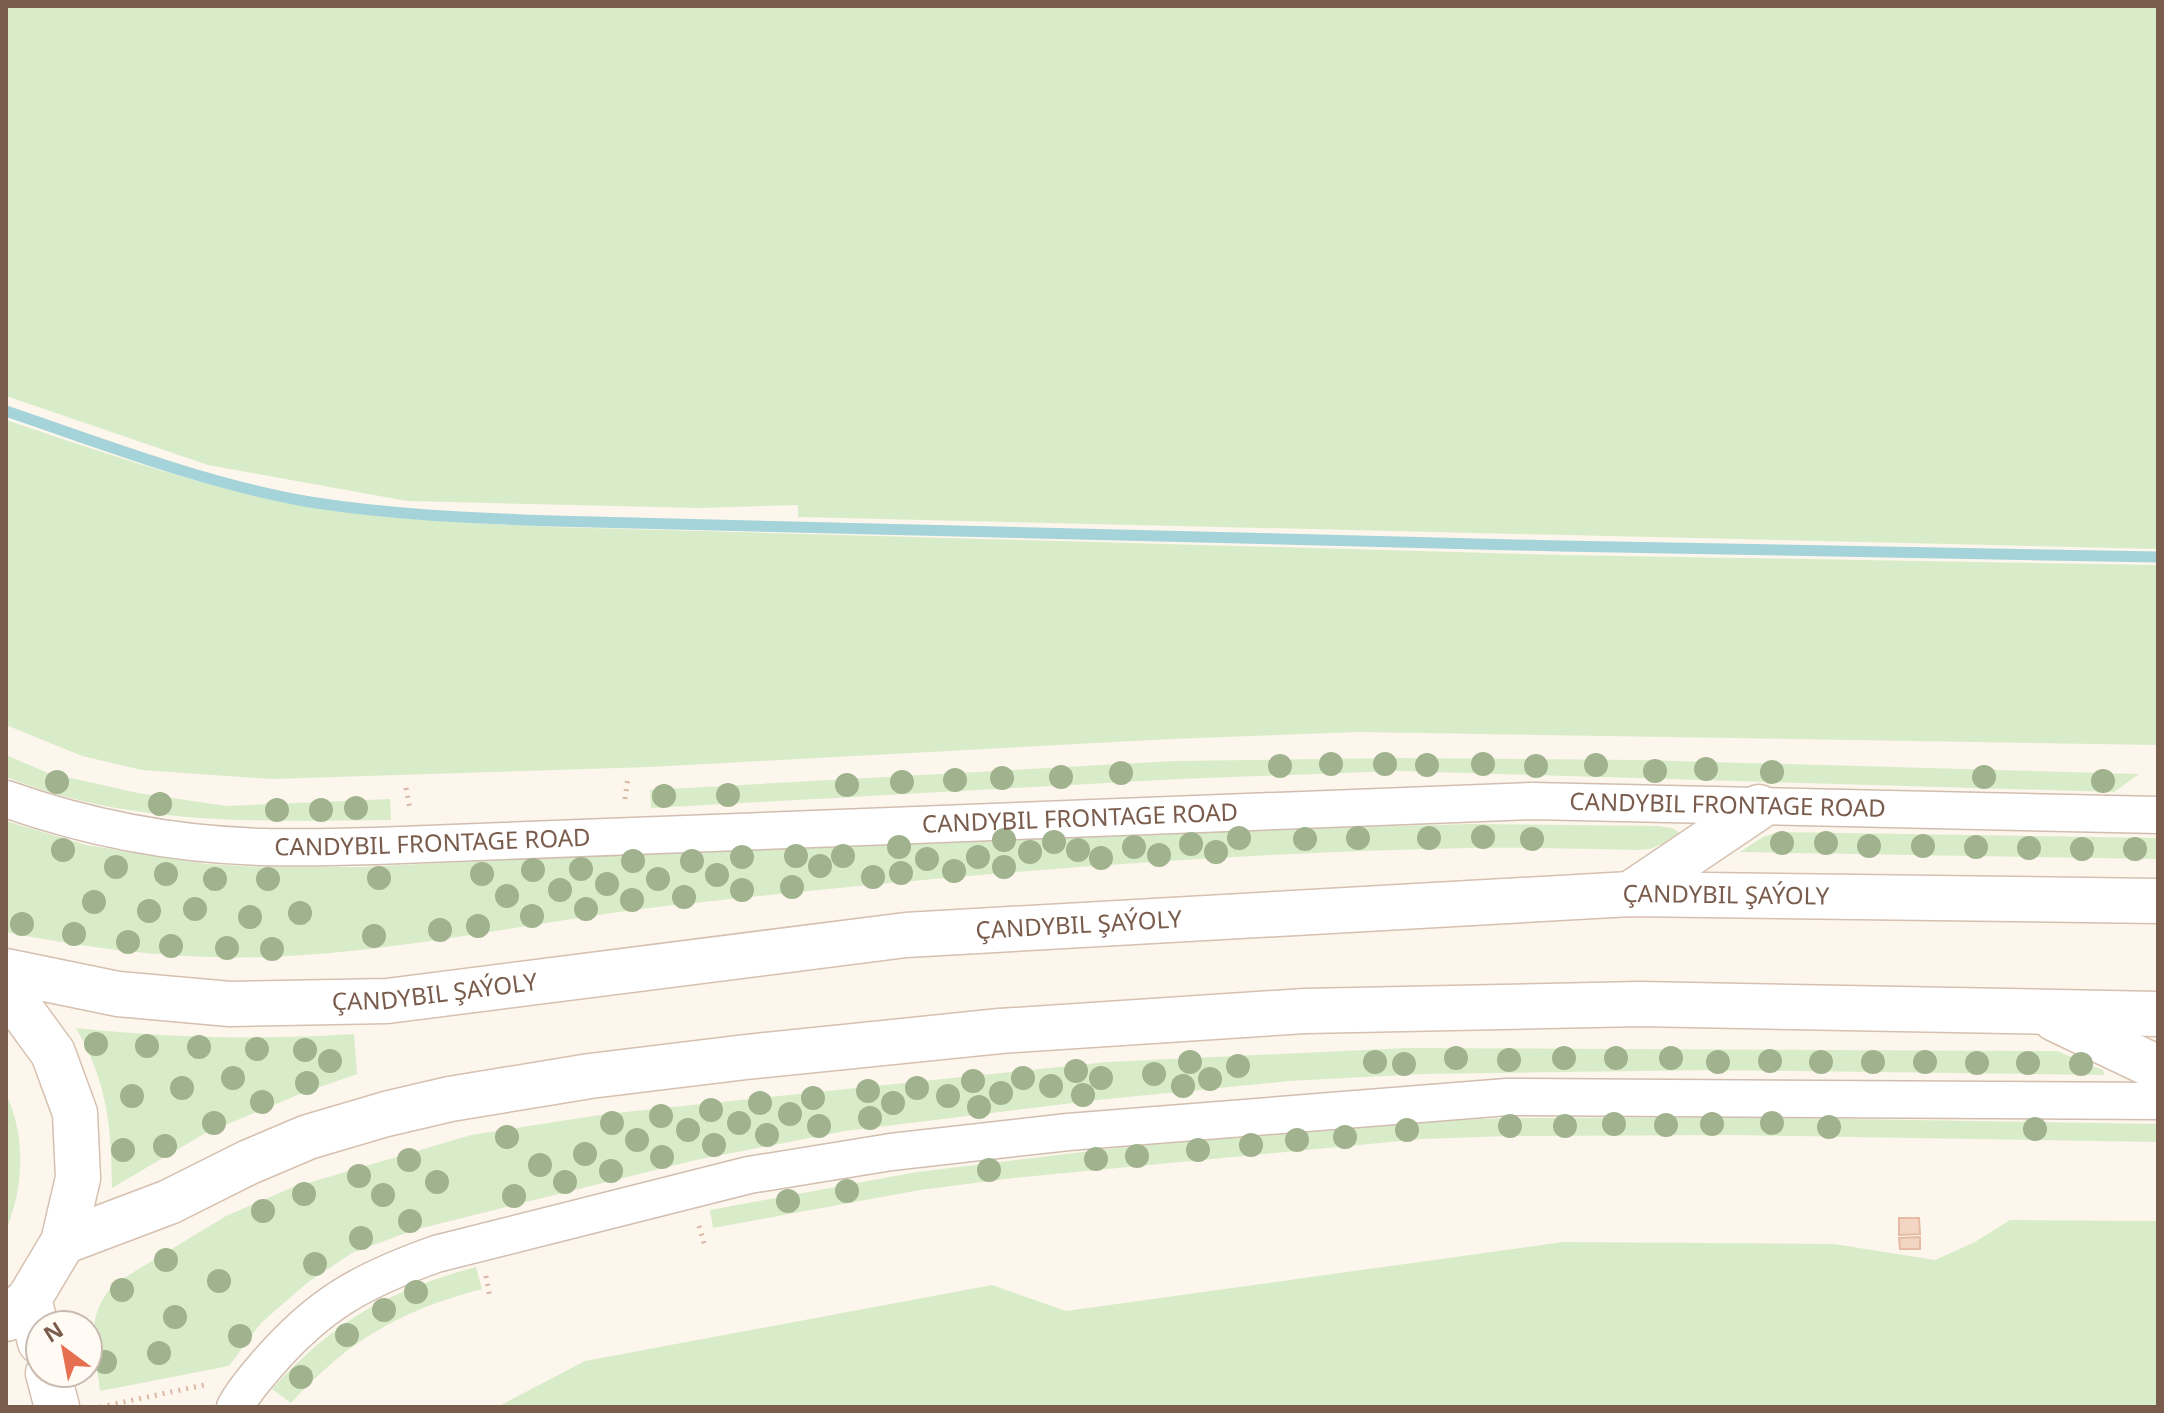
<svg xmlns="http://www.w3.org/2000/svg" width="2164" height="1413" viewBox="0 0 2164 1413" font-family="'Noto Sans',sans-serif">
<rect width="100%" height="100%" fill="#fdf6ec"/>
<g fill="#d8ecc9">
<path d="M 6,6 L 2158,6 L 2158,549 L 798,517 L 798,505 L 700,508 L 407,501 L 208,465 L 6,396 Z"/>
<path d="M 6,420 C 106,453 206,489 310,507 C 391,520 472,523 553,527 L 1564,555 L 2158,565 L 2158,745 L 1359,732 L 1171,739 L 649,767 L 271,779 L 142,770 L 82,756 L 6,725 Z"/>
<path d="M 6,755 L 48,773 L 138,793 L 226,806 L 390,799 L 391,820 C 258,821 132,827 6,777 Z"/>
<path d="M 1395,758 L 1641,760 L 2139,774 L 2114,792 L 1397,771 L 1179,779 L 651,808 L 650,790 L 1174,761 Z"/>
<path d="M 6,821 L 86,845 L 207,864 L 260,867 L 362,867 L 962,837 L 1472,824 L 1658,826 L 1672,828 L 1680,833 L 1679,837 L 1650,849 L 1635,850 C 1580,849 1525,847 1470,848 C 1205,853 939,876 675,905 C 539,920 404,952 267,957 C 180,960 91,949 6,932 Z"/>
<path d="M 1778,832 L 2158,838 L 2158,859 L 1740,852 L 1763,837 Z"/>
<path d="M 76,1028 C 169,1038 260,1040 354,1034 L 357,1074 L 300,1094 L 204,1134 L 112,1188 C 111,1124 108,1085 76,1028 Z"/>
<path d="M 1407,1048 L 2057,1051 L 2103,1070 L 2104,1075 L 1711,1070 L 1423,1074 L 1289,1081 L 1097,1100 L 845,1131 L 696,1160 L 522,1203 L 414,1230 L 352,1253 L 307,1283 L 261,1323 L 229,1366 L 100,1391 C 95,1350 83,1318 114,1284 L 226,1216 L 291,1188 L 471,1135 L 606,1114 L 1107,1062 Z"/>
<path d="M 6,1094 C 26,1136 24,1187 6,1230 Z"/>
<path d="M 1731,1117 L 2158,1124 L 2158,1142 L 1731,1135 L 1509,1136 L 1421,1139 L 1014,1178 L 920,1190 L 713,1228 L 710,1210 L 917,1172 L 1115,1148 L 1277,1133 L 1419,1121 L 1510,1118 Z"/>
<path d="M 2010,1220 L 2158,1221 L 2158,1407 L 497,1407 L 585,1361 L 992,1285 L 1066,1311 L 1563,1242 L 1834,1244 L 1935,1260 L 1975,1242 Z"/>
<path d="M 476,1267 L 482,1289 C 399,1311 349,1340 291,1403 L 272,1389 C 336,1320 385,1292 476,1267 Z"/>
</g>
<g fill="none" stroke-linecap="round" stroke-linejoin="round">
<path stroke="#a5d3da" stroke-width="11" d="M 6,411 C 106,445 206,484 310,502 C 391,515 472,518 553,521 L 1560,546 L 2158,557"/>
</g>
<g fill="#f3d5c3" stroke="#e6bba3" stroke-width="2">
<path d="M 1899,1218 L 1919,1218 L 1920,1234 L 1899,1235 Z"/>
<path d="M 1920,1237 L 1920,1249 L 1900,1249 L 1899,1238 Z"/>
</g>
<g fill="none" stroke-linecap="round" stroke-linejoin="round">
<g stroke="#d1beb0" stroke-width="39">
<g id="street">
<path id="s1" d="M 6,799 C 88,828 178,845 265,847 C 302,848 339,847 376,846 L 1532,801 L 2158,815"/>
<path d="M 235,1407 C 244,1390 256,1377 268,1363 C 320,1303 363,1280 436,1254 L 749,1175 L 891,1152 L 1068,1132 L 1507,1097 L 2158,1101"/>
</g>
</g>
<g stroke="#d6c0b0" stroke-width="47">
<g id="secondary">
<path d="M 1630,894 L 1759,807"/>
<path id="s2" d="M 6,971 L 118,994 L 230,1004 L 387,1001 L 906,935 L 1630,894 L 2158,901"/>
<path d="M 6,995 L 15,1001 L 53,1053 L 75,1113 L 78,1178 L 63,1242 L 29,1299 L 6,1319"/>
<path d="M 2055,1019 L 2158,1068"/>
<path d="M 63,1242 L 169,1202 L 249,1162 L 308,1137 L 386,1114 L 450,1099 L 590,1076 L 746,1057 L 1000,1031 L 1305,1011 L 1640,1004 L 2158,1014"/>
<path d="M 29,1299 L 40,1342"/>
<path d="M 48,1373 L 57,1407"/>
</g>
</g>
<g stroke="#d9b8a5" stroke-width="5" stroke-dasharray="2 6" stroke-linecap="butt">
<path d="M 406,788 L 410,809"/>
<path d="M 625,799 L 628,777"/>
<path d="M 699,1226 L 705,1247"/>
<path d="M 486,1276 L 490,1298"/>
<path d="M 100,1407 L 209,1384"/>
</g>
<use href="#street" stroke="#fff" stroke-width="36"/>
<use href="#secondary" stroke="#fff" stroke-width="44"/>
</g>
<g fill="#a0b28e">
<circle cx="1331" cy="764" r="12"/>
<circle cx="1385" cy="764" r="12"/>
<circle cx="1483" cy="764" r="12"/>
<circle cx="1427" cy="765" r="12"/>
<circle cx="1596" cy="765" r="12"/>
<circle cx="1280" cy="766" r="12"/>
<circle cx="1536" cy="766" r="12"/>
<circle cx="1706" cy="769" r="12"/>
<circle cx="1655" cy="771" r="12"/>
<circle cx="1772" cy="772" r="12"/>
<circle cx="1121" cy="773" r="12"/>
<circle cx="1061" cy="777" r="12"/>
<circle cx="1984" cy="777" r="12"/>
<circle cx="1002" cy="778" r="12"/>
<circle cx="955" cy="780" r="12"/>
<circle cx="2103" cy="781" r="12"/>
<circle cx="57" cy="782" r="12"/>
<circle cx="902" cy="782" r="12"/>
<circle cx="847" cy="785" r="12"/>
<circle cx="728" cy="795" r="12"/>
<circle cx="664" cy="796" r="12"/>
<circle cx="160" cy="804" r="12"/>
<circle cx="356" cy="808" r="12"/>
<circle cx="277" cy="810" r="12"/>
<circle cx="321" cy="810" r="12"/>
<circle cx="1483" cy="837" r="12"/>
<circle cx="1239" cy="838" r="12"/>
<circle cx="1358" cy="838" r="12"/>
<circle cx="1429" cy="838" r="12"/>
<circle cx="1305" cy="839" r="12"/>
<circle cx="1532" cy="839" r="12"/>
<circle cx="1004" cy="840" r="12"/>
<circle cx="1054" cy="842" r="12"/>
<circle cx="1782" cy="843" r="12"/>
<circle cx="1826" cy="843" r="12"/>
<circle cx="1191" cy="844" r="12"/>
<circle cx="1869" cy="846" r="12"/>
<circle cx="1923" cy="846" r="12"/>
<circle cx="899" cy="847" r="12"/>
<circle cx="1134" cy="847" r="12"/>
<circle cx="1976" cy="847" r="12"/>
<circle cx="2029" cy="848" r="12"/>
<circle cx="2082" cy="849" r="12"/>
<circle cx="2135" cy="849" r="12"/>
<circle cx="63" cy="850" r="12"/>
<circle cx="1078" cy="850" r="12"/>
<circle cx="1030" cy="852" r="12"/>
<circle cx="1216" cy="852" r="12"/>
<circle cx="1159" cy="855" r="12"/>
<circle cx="796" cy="856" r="12"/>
<circle cx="843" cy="856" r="12"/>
<circle cx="742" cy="857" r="12"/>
<circle cx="978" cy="857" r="12"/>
<circle cx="1101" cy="858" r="12"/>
<circle cx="927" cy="859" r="12"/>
<circle cx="633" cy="861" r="12"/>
<circle cx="692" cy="861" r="12"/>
<circle cx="820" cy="866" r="12"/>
<circle cx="116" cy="867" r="12"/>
<circle cx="1004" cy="867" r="12"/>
<circle cx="581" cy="869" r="12"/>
<circle cx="533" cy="870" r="12"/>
<circle cx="954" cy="871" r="12"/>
<circle cx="901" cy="873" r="12"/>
<circle cx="166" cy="874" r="12"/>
<circle cx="482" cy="874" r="12"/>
<circle cx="717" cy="875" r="12"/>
<circle cx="873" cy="877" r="12"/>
<circle cx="379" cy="878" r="12"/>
<circle cx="215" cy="879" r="12"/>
<circle cx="268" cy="879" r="12"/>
<circle cx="658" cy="879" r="12"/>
<circle cx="607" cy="884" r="12"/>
<circle cx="792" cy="887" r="12"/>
<circle cx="560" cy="890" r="12"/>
<circle cx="742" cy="890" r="12"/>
<circle cx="507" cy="896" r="12"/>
<circle cx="684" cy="897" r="12"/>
<circle cx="632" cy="900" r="12"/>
<circle cx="94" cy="902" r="12"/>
<circle cx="195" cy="909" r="12"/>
<circle cx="586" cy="909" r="12"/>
<circle cx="149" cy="911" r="12"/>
<circle cx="300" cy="913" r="12"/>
<circle cx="532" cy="916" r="12"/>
<circle cx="250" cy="917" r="12"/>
<circle cx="22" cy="924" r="12"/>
<circle cx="478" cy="926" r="12"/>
<circle cx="440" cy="930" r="12"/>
<circle cx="74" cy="934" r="12"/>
<circle cx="374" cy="936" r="12"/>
<circle cx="128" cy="942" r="12"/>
<circle cx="171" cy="946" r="12"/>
<circle cx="227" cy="948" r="12"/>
<circle cx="272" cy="949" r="12"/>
<circle cx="96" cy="1044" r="12"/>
<circle cx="147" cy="1046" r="12"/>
<circle cx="199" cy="1047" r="12"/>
<circle cx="257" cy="1049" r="12"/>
<circle cx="305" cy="1050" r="12"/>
<circle cx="1456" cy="1058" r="12"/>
<circle cx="1564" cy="1058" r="12"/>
<circle cx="1616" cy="1058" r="12"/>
<circle cx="1671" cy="1058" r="12"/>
<circle cx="1509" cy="1060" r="12"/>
<circle cx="330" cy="1061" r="12"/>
<circle cx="1770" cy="1061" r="12"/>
<circle cx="1190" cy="1062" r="12"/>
<circle cx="1375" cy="1062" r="12"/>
<circle cx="1718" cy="1062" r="12"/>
<circle cx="1821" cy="1062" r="12"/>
<circle cx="1873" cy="1062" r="12"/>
<circle cx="1925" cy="1062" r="12"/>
<circle cx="1977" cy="1063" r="12"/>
<circle cx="2028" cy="1063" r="12"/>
<circle cx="1404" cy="1064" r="12"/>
<circle cx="2081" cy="1064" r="12"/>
<circle cx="1238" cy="1066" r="12"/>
<circle cx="1076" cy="1071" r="12"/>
<circle cx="1154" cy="1074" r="12"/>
<circle cx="233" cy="1078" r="12"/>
<circle cx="1023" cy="1078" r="12"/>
<circle cx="1101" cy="1078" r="12"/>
<circle cx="1210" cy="1079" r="12"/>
<circle cx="973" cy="1081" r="12"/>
<circle cx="307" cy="1083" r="12"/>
<circle cx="1051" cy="1086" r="12"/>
<circle cx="1183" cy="1086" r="12"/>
<circle cx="182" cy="1088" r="12"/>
<circle cx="917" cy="1088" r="12"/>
<circle cx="868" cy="1091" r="12"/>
<circle cx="1001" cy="1093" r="12"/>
<circle cx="1083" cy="1095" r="12"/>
<circle cx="132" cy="1096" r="12"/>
<circle cx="948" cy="1096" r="12"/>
<circle cx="813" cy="1098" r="12"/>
<circle cx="262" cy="1102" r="12"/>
<circle cx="760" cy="1103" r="12"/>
<circle cx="893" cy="1103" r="12"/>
<circle cx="979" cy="1107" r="12"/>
<circle cx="711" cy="1110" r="12"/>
<circle cx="790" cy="1114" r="12"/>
<circle cx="661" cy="1116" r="12"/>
<circle cx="870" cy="1118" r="12"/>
<circle cx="214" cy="1123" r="12"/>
<circle cx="612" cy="1123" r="12"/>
<circle cx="739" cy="1123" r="12"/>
<circle cx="1772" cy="1123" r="12"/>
<circle cx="1614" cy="1124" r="12"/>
<circle cx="1712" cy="1124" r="12"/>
<circle cx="1666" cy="1125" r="12"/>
<circle cx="819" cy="1126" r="12"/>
<circle cx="1510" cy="1126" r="12"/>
<circle cx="1565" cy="1126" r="12"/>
<circle cx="1829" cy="1127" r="12"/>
<circle cx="2035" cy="1129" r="12"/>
<circle cx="688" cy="1130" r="12"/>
<circle cx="1407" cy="1130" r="12"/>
<circle cx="767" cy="1135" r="12"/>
<circle cx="507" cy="1137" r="12"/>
<circle cx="1345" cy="1137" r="12"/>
<circle cx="637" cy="1140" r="12"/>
<circle cx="1297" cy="1140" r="12"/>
<circle cx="714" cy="1145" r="12"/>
<circle cx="1251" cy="1145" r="12"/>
<circle cx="165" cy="1146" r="12"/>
<circle cx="123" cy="1150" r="12"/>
<circle cx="1198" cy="1150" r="12"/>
<circle cx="585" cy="1154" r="12"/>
<circle cx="1137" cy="1156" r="12"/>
<circle cx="662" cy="1157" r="12"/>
<circle cx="1096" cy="1159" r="12"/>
<circle cx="409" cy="1160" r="12"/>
<circle cx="540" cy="1165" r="12"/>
<circle cx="989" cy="1170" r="12"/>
<circle cx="611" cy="1171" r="12"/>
<circle cx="359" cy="1176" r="12"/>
<circle cx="437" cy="1182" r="12"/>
<circle cx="565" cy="1182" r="12"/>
<circle cx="847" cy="1191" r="12"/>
<circle cx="304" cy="1194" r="12"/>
<circle cx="383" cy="1195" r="12"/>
<circle cx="514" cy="1196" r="12"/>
<circle cx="788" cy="1201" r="12"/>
<circle cx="263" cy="1211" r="12"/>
<circle cx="410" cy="1221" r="12"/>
<circle cx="361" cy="1238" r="12"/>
<circle cx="166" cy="1260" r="12"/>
<circle cx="315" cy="1264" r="12"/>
<circle cx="219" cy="1281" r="12"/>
<circle cx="122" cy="1290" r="12"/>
<circle cx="416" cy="1292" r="12"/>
<circle cx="384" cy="1310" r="12"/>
<circle cx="175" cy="1317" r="12"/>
<circle cx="347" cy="1335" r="12"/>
<circle cx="240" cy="1336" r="12"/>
<circle cx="159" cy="1353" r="12"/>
<circle cx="105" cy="1362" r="12"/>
<circle cx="301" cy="1377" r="12"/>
</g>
<g text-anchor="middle" stroke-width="7" stroke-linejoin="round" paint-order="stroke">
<g font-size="24" fill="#7a5c4d" stroke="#fffaf3">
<text dy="8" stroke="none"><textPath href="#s1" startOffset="1728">CANDYBIL FRONTAGE ROAD</textPath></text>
<text dy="8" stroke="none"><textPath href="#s1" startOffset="1080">CANDYBIL FRONTAGE ROAD</textPath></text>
<text dy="8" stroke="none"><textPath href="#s1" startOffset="432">CANDYBIL FRONTAGE ROAD</textPath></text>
<text dy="8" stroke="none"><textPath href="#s2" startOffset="1728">ÇANDYBIL ŞAÝOLY</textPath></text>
<text dy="8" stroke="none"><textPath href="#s2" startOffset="1080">ÇANDYBIL ŞAÝOLY</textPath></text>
<text dy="8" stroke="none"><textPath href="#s2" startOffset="432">ÇANDYBIL ŞAÝOLY</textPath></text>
</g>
</g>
<rect width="2164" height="1413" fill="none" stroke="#7a5c4d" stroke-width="16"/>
<g transform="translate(64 1349) rotate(328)"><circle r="38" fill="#fffaf3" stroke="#cabbb1" stroke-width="2"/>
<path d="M0-6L14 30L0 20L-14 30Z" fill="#e76f51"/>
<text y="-12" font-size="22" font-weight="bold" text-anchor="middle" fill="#7a5c4d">N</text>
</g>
</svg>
